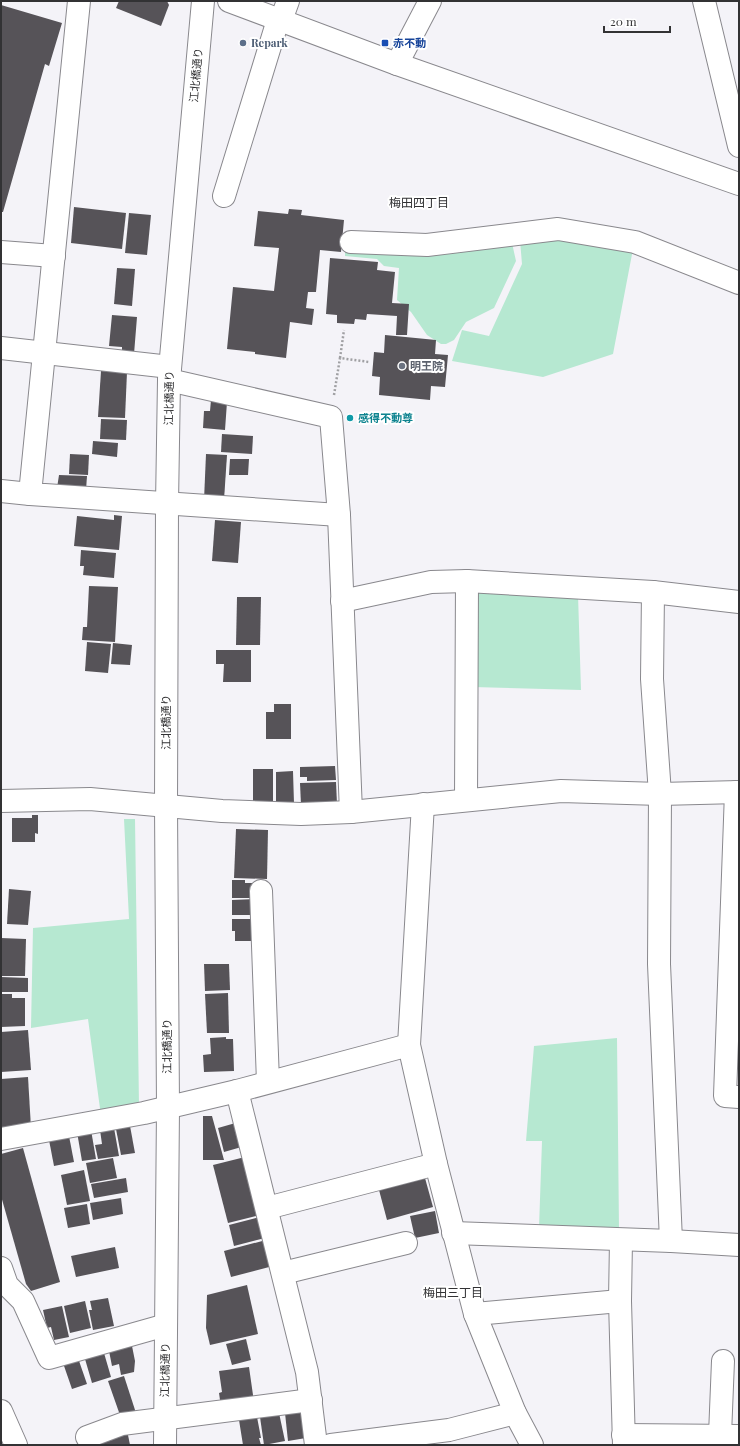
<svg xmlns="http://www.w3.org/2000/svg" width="740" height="1446" viewBox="0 0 740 1446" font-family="'Playfair Display','Noto Sans JP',serif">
<rect width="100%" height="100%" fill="#f4f3f8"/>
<g fill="#b6e8d1">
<path d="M 554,233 L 633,249 L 613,354 L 543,377 L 452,361 L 462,330 L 489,336 L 522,264 L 520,240 Z"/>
<path d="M 512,243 L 516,261 L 494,308 L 466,322 L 454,340 L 446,344 L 441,344 L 427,335 L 411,312 L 397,300 L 399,268 L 384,266 L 377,259 L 345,256 L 345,245 Z"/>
<path d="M 475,591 L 578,595 L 581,690 L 473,687 Z"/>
<path d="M 124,819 L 135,819 L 139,1106 L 101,1116 L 88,1019 L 31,1028 L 33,928 L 129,919 Z"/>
<path d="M 617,1038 L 619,1230 L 539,1228 L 542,1141 L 526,1141 L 534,1046 Z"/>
</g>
<g fill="#565358">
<path d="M 119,1 L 167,1 L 169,5 L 161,26 L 116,8 Z"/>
<path d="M 1,5 L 62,23 L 49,66 L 45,64 L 3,212 L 1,212 Z"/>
<path d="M 74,207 L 126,213 L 122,249 L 71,243 Z"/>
<path d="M 289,209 L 302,210 L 301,215 L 344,220 L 341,252 L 320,250 L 316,292 L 308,292 L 306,308 L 314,309 L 312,325 L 290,322 L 286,358 L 255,354 L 255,352 L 227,349 L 233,287 L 274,291 L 279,248 L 254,246 L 258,211 L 288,214 Z"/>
<path d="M 129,213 L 151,215 L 147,255 L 125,253 Z"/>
<path d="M 330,258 L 378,262 L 377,270 L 395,272 L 392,303 L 409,304 L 407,335 L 396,335 L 397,316 L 367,314 L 366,320 L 355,319 L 354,324 L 337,323 L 337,315 L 326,314 Z"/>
<path d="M 117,268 L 135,269 L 132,306 L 114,304 Z"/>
<path d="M 112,315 L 137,317 L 134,354 L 122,353 L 122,347 L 109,346 Z"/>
<path d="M 385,335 L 436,340 L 435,354 L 448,355 L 445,387 L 431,386 L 430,400 L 379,395 L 380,377 L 372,376 L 374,352 L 384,353 Z"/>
<path d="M 101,371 L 127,372 L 125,418 L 98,417 Z"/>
<path d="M 211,400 L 227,402 L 225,430 L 203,428 L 204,411 L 210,411 Z"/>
<path d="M 101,419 L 127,420 L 126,440 L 100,439 Z"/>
<path d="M 222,434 L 253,436 L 252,454 L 221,452 Z"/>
<path d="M 93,441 L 118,443 L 117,457 L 92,454 Z"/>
<path d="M 70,454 L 89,455 L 88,475 L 69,474 Z"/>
<path d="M 206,454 L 227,455 L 224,500 L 204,500 Z"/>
<path d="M 230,459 L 249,459 L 248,475 L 229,475 Z"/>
<path d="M 59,475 L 87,476 L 86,490 L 57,488 Z"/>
<path d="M 114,515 L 122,516 L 119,550 L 74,546 L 77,516 L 114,520 Z"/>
<path d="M 215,520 L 241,522 L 238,563 L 212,561 Z"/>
<path d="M 81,550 L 116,553 L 114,578 L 83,575 L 84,566 L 80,566 Z"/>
<path d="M 89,586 L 118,587 L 115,642 L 82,640 L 83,627 L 87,627 Z"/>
<path d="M 237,597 L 261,597 L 260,645 L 236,645 Z"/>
<path d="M 87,642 L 111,644 L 108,673 L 85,671 Z"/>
<path d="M 113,643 L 132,645 L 130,665 L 111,664 Z"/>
<path d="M 216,650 L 251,650 L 251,682 L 223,682 L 224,664 L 216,664 Z"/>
<path d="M 274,704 L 291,704 L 291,739 L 266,739 L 266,712 L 274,712 Z"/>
<path d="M 335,766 L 336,780 L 307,781 L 307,777 L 300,777 L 300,767 Z"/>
<rect x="253" y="769" width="20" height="33"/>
<path d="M 293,771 L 294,804 L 276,805 L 276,772 Z"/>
<path d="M 336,782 L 337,804 L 301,805 L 300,783 Z"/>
<path d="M 32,815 L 38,815 L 38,834 L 35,833 L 35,842 L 12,842 L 12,818 L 32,818 Z"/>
<path d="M 236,829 L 268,830 L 267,879 L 234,878 Z"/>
<path d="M 232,880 L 245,880 L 245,883 L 256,883 L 256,898 L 232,898 Z"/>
<path d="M 9,889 L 31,891 L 28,925 L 7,924 Z"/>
<path d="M 256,899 L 256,915 L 232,915 L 232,900 Z"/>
<path d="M 232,919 L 253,919 L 253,941 L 235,941 L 235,931 L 232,931 Z"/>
<path d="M 1,938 L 26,939 L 25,976 L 1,976 Z"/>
<path d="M 204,964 L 229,964 L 230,990 L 205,991 Z"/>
<path d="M 1,977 L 28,978 L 28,992 L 1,992 Z"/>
<path d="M 228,993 L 229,1033 L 207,1033 L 205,994 Z"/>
<path d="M 1,994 L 12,994 L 12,998 L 25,998 L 25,1026 L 1,1027 Z"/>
<path d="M 28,1030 L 31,1070 L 1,1072 L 1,1032 Z"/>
<path d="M 226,1037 L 226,1039 L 233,1039 L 234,1071 L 204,1072 L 203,1055 L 211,1054 L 210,1038 Z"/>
<path d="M 28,1077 L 31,1128 L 2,1130 L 1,1079 Z"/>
<path d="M 203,1116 L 212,1116 L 224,1160 L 203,1160 Z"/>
<path d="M 239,1122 L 245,1146 L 224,1152 L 218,1128 Z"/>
<path d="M 130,1126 L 135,1153 L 121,1155 L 116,1129 Z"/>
<path d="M 114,1128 L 119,1156 L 98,1159 L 95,1145 L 102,1144 L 100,1130 Z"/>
<path d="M 91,1130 L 96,1159 L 82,1161 L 77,1132 Z"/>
<path d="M 69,1136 L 74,1162 L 54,1166 L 49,1140 Z"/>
<path d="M 23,1148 L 60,1282 L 31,1291 L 26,1284 L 1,1196 L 1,1154 Z"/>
<path d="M 245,1157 L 260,1215 L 228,1223 L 213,1165 Z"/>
<path d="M 113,1158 L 117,1178 L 90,1183 L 86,1163 Z"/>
<path d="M 84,1170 L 90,1201 L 67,1205 L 61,1175 Z"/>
<path d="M 126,1178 L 128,1192 L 94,1198 L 91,1184 Z"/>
<path d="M 425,1178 L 433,1207 L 387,1220 L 379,1190 Z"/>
<path d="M 121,1198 L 123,1214 L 93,1220 L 90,1203 Z"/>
<path d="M 87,1204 L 90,1224 L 68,1228 L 64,1208 Z"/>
<path d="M 435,1211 L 439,1233 L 415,1238 L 410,1216 Z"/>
<path d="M 260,1217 L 265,1238 L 234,1246 L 229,1225 Z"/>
<path d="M 266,1240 L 273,1266 L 231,1277 L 224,1251 Z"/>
<path d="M 115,1247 L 119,1268 L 76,1277 L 71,1256 Z"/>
<path d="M 247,1285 L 258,1334 L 210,1345 L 206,1328 L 207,1295 Z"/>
<path d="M 108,1298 L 114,1326 L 93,1330 L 89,1310 L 92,1310 L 90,1301 Z"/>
<path d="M 85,1301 L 91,1328 L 70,1333 L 64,1306 Z"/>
<path d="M 62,1306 L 69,1337 L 54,1340 L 51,1327 L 47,1328 L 43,1310 Z"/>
<path d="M 246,1339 L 251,1360 L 232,1365 L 226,1344 Z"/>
<path d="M 131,1341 L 135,1361 L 134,1372 L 121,1375 L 119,1364 L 112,1366 L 108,1346 Z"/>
<path d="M 104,1353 L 111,1377 L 92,1383 L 85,1359 Z"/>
<path d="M 78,1358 L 87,1384 L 72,1389 L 63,1363 Z"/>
<path d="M 249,1367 L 254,1402 L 221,1407 L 219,1393 L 222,1392 L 219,1371 Z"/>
<path d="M 124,1376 L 136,1413 L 121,1418 L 108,1381 Z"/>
<path d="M 303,1411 L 306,1438 L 288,1441 L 285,1413 Z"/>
<path d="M 279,1413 L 285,1441 L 264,1445 L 260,1417 Z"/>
<path d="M 257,1417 L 261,1438 L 259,1438 L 261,1445 L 243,1445 L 239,1420 Z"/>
<path d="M 127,1430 L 130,1445 L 98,1445 L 97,1439 Z"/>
</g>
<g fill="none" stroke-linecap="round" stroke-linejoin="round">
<g stroke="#89888d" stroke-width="24">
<g id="minor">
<path d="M 79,1 L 30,494 L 339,515"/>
<path d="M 229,1 L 397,64 L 739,184"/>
<path d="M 704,1 L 739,146"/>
<path d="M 397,64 L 430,1"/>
<path d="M 224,196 L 278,20 L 284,12 L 288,1"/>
<path d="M 351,242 L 427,245 L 558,229 L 635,242 L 739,283"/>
<path d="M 1,252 L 54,256"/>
<path d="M 1,348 L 170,367"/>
<path d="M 169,380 L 331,417 L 339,515 L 351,812"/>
<path d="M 1,491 L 30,494"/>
<path d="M 653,592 L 652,679 L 660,794 L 659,964 L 671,1241"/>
<path d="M 342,601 L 431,582 L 467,581 L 653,592 L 739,602"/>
<path d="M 736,792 L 725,1096 L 739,1097"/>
<path d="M 466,799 L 467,581"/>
<path d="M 1,801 L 90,799 L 222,811 L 301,814 L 351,812 L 561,791 L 660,794 L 739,792"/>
<path d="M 423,804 L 409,1045 L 436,1164 L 475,1314 L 515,1413 L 532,1445"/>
<path d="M 261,891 L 268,1082"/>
<path d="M 237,1091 L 307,1372 L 316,1445"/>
<path d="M 1,1139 L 144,1113 L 237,1091 L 409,1045"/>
<path d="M 267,1208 L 436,1164"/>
<path d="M 453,1233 L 671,1241 L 739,1245"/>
<path d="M 621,1240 L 620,1301 L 624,1445"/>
<path d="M 1,1268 L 7,1285 L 23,1301 L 49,1358 L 166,1325"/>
<path d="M 283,1273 L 406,1243"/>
<path d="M 475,1314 L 620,1301"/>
<path d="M 1,1411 L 16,1445"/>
<path d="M 623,1435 L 739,1436"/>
<path d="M 720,1435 L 723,1361"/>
<path d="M 87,1437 L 122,1424 L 311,1400"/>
<path d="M 331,1445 L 449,1430 L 515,1413"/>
</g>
</g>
<g stroke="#89888d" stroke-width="24">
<path id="major" d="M 165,1445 L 168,1108 L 166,806 L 167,504 L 169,380 L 203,1"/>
</g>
<g stroke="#a0a0a3" stroke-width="2.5" stroke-dasharray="2 2" stroke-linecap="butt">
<path d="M 340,358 L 344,330"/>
<path d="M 334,395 L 340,358 L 369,362"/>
</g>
<use href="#minor" stroke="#fff" stroke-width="22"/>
<use href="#major" stroke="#fff" stroke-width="22"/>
</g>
<circle fill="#5c6f8a" stroke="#fff" stroke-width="1.5" cx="243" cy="43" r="4"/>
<rect fill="#1a4fb4" stroke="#fff" stroke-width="1.5" x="381" y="39" width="8" height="8" rx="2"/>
<circle fill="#6b7280" stroke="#fff" stroke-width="1.5" cx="402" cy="366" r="4"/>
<circle fill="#0f9aa8" stroke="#fff" stroke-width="1.5" cx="350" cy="418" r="4"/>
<g text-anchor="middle" stroke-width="4" stroke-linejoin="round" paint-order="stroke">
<g font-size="11" font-weight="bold" fill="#4e5e75" stroke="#fff" text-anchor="start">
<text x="251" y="47">Repark</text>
</g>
<g font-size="11" font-weight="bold" fill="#164399" stroke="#fff" text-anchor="start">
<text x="393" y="47">赤不動</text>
</g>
<g font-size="11" fill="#323234" stroke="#fff">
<text transform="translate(196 75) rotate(-85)" y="4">江北橋通り</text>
<text transform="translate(169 398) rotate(-89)" y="4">江北橋通り</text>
<text transform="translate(166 722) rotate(-90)" y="4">江北橋通り</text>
<text transform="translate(167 1046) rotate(-90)" y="4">江北橋通り</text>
<text transform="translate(165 1370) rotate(-89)" y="4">江北橋通り</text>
</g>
<g font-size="11" font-weight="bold" fill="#5b616d" stroke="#fff" text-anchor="start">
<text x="410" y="370">明王院</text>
</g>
<g font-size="11" font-weight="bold" fill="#0d838f" stroke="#fff" text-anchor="start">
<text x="358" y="422">感得不動尊</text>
</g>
<g font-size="12" fill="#323234" stroke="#fff">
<text x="419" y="207">梅田四丁目</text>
<text x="453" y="1297">梅田三丁目</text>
</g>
</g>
<rect width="740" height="1446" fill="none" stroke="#323234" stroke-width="4"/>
<path d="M604 26v6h66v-6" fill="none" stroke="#323234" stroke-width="2"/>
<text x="610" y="26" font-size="12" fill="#323234" stroke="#ffffff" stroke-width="3" paint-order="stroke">20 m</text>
</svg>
